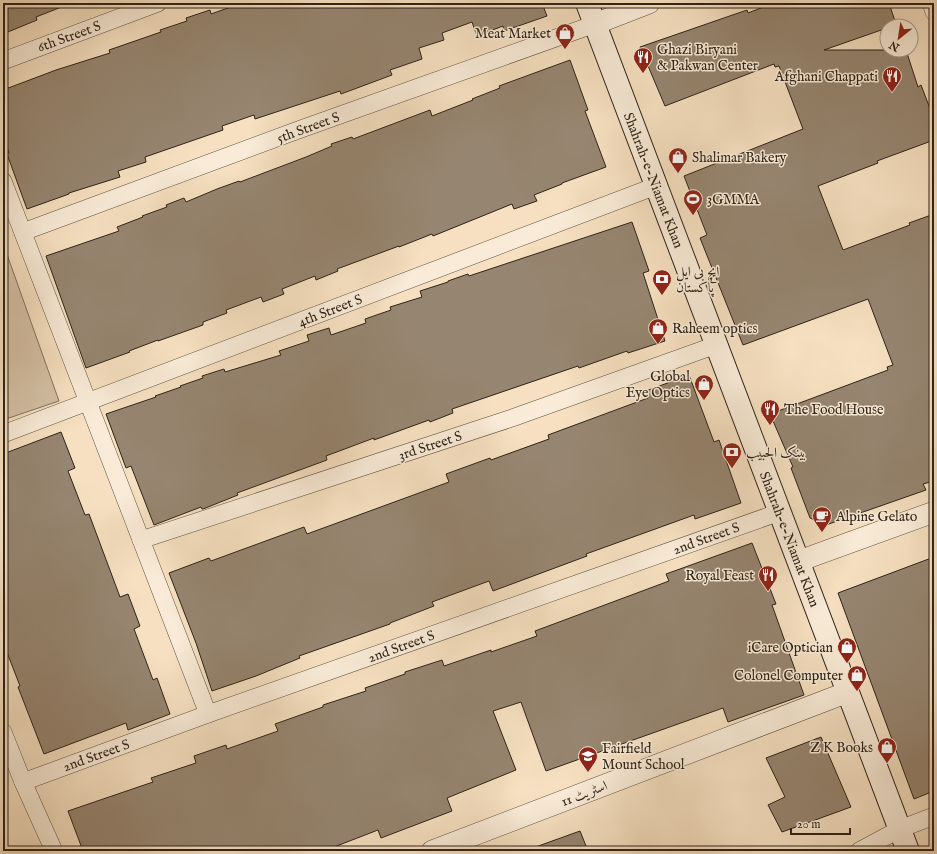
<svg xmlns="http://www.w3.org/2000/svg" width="937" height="854" viewBox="0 0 937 854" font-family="'IM FELL English',Amiri,serif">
<rect width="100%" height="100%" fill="#f6e0c1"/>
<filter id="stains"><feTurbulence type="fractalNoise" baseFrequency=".005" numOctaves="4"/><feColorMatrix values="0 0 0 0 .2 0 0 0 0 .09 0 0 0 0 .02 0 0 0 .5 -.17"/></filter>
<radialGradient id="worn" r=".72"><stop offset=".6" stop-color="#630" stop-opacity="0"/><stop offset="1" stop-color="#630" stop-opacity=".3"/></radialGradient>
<path fill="#d4c0a4" stroke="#81725e" d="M 3,243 L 59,401 L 3,420 Z"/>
<g fill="#968570" stroke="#2e2318">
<path d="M 3,3 L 69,3 L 69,4 L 36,17 L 37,20 L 3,34 Z"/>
<path d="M 242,3 L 542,3 L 547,16 L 504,31 L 503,26 L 477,36 L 472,22 L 442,33 L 444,40 L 419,48 L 422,59 L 390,70 L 392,75 L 341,94 L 340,91 L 255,119 L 254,115 L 222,126 L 223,130 L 145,157 L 146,162 L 118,171 L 120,177 L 69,193 L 69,194 L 27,209 L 7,154 L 9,153 L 3,137 L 3,90 L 56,70 L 110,53 L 109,50 L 161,32 L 160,30 L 187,21 L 186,18 L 210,10 L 211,14 Z"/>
<path d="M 774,3 L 889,3 L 896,24 L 887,26 L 887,28 L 824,50 L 906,50 L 918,87 L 921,85 L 934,119 L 934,140 L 877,161 L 878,163 L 818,186 L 843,250 L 910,225 L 909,223 L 934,214 L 934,481 L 923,484 L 926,490 L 826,525 L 810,518 L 791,468 L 793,467 L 770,414 L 888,370 L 887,367 L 893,365 L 868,299 L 743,345 L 700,238 L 707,235 L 684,176 L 803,129 L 779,66 L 775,67 L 774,64 L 665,106 L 640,47 L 747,10 L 748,13 Z"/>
<path d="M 570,60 L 588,110 L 585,111 L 606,167 L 562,183 L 562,184 L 534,195 L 537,201 L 514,209 L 512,204 L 433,236 L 432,234 L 399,247 L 399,246 L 337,269 L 338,271 L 316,280 L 315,276 L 282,289 L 284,294 L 263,302 L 261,297 L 226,310 L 227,313 L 203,322 L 203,325 L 158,341 L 158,340 L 129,351 L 130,352 L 86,368 L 46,256 L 119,231 L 117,227 L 143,217 L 142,216 L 167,207 L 166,205 L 184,198 L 186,202 L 217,189 L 239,181 L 240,182 L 306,157 L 332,146 L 331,144 L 352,137 L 353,139 L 430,110 L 432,116 L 473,100 L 472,99 L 500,88 L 499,86 Z"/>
<path d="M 632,222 L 649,271 L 643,273 L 665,341 L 628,353 L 627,351 L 579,368 L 578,366 L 452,409 L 453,413 L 430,422 L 429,420 L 374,440 L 374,438 L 326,456 L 327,460 L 237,493 L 238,495 L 203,509 L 202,509 L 201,507 L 154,525 L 131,466 L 126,468 L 106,414 L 156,397 L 155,396 L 181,387 L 180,386 L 203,378 L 202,376 L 224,369 L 225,372 L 281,355 L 279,351 L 309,341 L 307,335 L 329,328 L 331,335 L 366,323 L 365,319 L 391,310 L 390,307 L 422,297 L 420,291 L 448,282 L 448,281 L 468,274 L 469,276 Z"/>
<path d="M 689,375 L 714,442 L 719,440 L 741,503 L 695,519 L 694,515 L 586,554 L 587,556 L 493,591 L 489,581 L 432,602 L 434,606 L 390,623 L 390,624 L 299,656 L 300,658 L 256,676 L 212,691 L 196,643 L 169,573 L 209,558 L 211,561 L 304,527 L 307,534 L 449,482 L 446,474 L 490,458 L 491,460 L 549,439 L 548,435 L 648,398 L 646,391 Z"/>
<path d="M 61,432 L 75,468 L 68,471 L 85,515 L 89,514 L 120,597 L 128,594 L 140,626 L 134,629 L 153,680 L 157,678 L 170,714 L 128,730 L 126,723 L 44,754 L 18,687 L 20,686 L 3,642 L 3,454 Z"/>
<path d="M 752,543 L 776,604 L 772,605 L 804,695 L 728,722 L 723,708 L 546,771 L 521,702 L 493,711 L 516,770 L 447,798 L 452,811 L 381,838 L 378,830 L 334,847 L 333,846 L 319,851 L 83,851 L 68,811 L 153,782 L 151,778 L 196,763 L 194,756 L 226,745 L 227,749 L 278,731 L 275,724 L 323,707 L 323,705 L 366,691 L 365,688 L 405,674 L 405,672 L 442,660 L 444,666 L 491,650 L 491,652 L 537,636 L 535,631 L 669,581 L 666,574 Z"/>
<path d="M 934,557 L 934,791 L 914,799 L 838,593 Z"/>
<path d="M 821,737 L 851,807 L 782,832 L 768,805 L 785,797 L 766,758 Z"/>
<path d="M 580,831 L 588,851 L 530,851 L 530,849 Z"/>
</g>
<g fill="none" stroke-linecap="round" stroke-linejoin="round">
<g stroke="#605242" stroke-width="18">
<g id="minor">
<path d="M 931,3 L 934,12"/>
<path d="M 3,61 L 158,3"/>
<path d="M 3,181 L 208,714"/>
<path d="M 23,232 L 301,129 L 595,24"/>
<path d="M 3,434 L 656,186"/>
<path d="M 141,540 L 512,418 L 716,345"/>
<path d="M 3,732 L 23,782 L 54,851"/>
<path d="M 23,782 L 208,714 L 780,512"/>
<path d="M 859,851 L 900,829 L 934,816"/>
</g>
</g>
<g stroke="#605242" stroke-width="22">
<g id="tertiary">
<path d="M 595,24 L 649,3"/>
<path d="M 799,561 L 934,512"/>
<path d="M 432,851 L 848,692"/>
</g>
</g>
<g stroke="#2e2318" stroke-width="24">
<path id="secondary" d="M 587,3 L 908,851"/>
</g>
<use href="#minor" stroke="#f9ebd7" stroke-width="17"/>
<use href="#tertiary" stroke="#f9ebd7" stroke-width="21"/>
<use href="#secondary" stroke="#f9ebd7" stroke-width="22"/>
</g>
<defs>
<g id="shop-pin" transform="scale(1)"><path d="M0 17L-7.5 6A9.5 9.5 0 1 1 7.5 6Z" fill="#8f2418" stroke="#f9ebd7"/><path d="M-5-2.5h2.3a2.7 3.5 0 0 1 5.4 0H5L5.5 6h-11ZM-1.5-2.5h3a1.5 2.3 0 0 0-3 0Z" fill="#fff"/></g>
<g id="restaurant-pin" transform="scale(1)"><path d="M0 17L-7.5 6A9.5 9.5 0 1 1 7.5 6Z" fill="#8f2418" stroke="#f9ebd7"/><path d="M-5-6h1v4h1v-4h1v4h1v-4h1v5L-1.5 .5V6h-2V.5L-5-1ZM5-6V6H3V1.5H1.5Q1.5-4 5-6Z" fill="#fff"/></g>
<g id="stadium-pin" transform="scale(1)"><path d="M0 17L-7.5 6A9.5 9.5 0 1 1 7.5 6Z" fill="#8f2418" stroke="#f9ebd7"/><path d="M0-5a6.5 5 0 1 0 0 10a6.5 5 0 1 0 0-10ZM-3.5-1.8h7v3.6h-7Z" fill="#fff"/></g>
<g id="bank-pin" transform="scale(1)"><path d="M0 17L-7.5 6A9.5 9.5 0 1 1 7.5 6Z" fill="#8f2418" stroke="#f9ebd7"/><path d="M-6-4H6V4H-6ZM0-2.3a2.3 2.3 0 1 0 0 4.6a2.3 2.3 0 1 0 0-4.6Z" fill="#fff"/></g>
<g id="cafe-pin" transform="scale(1)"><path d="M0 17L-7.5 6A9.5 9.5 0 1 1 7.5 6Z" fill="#8f2418" stroke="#f9ebd7"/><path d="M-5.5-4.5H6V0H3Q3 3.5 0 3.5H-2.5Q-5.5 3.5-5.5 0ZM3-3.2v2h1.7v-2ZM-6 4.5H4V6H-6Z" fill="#fff"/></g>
<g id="school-pin" transform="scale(1)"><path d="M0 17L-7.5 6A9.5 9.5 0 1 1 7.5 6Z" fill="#8f2418" stroke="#f9ebd7"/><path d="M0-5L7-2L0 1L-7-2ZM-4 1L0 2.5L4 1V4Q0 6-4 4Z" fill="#fff"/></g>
</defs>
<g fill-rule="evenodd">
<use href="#shop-pin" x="565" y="33"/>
<use href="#restaurant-pin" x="643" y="57"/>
<use href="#restaurant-pin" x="892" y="76"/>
<use href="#shop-pin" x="678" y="157"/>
<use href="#stadium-pin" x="693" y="199"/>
<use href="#bank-pin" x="662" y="279"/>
<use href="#shop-pin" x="658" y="328"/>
<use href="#shop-pin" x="704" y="384"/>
<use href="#restaurant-pin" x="770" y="409"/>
<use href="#bank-pin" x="732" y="452"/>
<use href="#cafe-pin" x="822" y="516"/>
<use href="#restaurant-pin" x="768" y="575"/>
<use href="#shop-pin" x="847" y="647"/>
<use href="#shop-pin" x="857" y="675"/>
<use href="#shop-pin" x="887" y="747"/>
<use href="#school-pin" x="588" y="756"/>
</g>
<g text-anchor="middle" stroke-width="3" stroke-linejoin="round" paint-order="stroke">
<g font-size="14" fill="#2e2318" stroke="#f9ebd7" text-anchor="start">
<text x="551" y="38" text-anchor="end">Meat Market</text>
<text x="657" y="54">Ghazi Biryani<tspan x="657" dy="16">&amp; Pakwan Center</tspan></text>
<text x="878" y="81" text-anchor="end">Afghani Chappati</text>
<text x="692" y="162">Shalimar Bakery</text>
<text x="707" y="204">3GMMA</text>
<text x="676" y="276">ایچ بی ایل<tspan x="676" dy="16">پاکستان</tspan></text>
<text x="672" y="333">Raheem optics</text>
<text x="690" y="381" text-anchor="end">Global<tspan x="690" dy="16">Eye Optics</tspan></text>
<text x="784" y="414">The Food House</text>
<text x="746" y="457">بينک الحبيب</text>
<text x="836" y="521">Alpine Gelato</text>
<text x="754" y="580" text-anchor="end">Royal Feast</text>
<text x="833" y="652" text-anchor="end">iCare Optician</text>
<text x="843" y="680" text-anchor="end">Colonel Computer</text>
<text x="873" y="752" text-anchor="end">Z K Books</text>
<text x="602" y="753">Fairfield<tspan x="602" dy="16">Mount School</tspan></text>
</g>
<g font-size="14" fill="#2e2318" stroke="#f9ebd7">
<text transform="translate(69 36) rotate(-20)" y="5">6th Street S</text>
<text transform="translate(308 127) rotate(-20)" y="5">5th Street S</text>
<text transform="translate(654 180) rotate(69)" y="5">Shahrah-e-Niamat Khan</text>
<text transform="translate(330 310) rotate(-21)" y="5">4th Street S</text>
<text transform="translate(430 445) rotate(-18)" y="5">3rd Street S</text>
<text transform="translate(706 538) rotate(-20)" y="5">2nd Street S</text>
<text transform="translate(790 539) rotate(69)" y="5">Shahrah-e-Niamat Khan</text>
<text transform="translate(401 646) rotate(-20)" y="5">2nd Street S</text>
<text transform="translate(96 755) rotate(-20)" y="5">2nd Street S</text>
<text transform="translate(584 793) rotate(-21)" y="5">اسٹریٹ 11</text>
</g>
</g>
<rect width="937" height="854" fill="none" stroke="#f6e0c1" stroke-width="16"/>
<rect x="4" y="4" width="929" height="846" fill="none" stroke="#2e2318" stroke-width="2"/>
<rect x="8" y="8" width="921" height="838" fill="none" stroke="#2e2318"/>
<g transform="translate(899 38) rotate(210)"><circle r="19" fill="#f9ebd7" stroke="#a89b8b"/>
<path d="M0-3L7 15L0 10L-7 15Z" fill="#8f2418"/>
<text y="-6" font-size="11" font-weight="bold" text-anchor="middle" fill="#2e2318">N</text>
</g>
<path d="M791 828v6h59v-6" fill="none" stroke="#2e2318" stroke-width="2"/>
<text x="797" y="828" font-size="12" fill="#2e2318" stroke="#f9ebd7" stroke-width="3" paint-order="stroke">20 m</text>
<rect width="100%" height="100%" filter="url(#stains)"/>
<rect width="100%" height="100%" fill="url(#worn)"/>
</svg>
